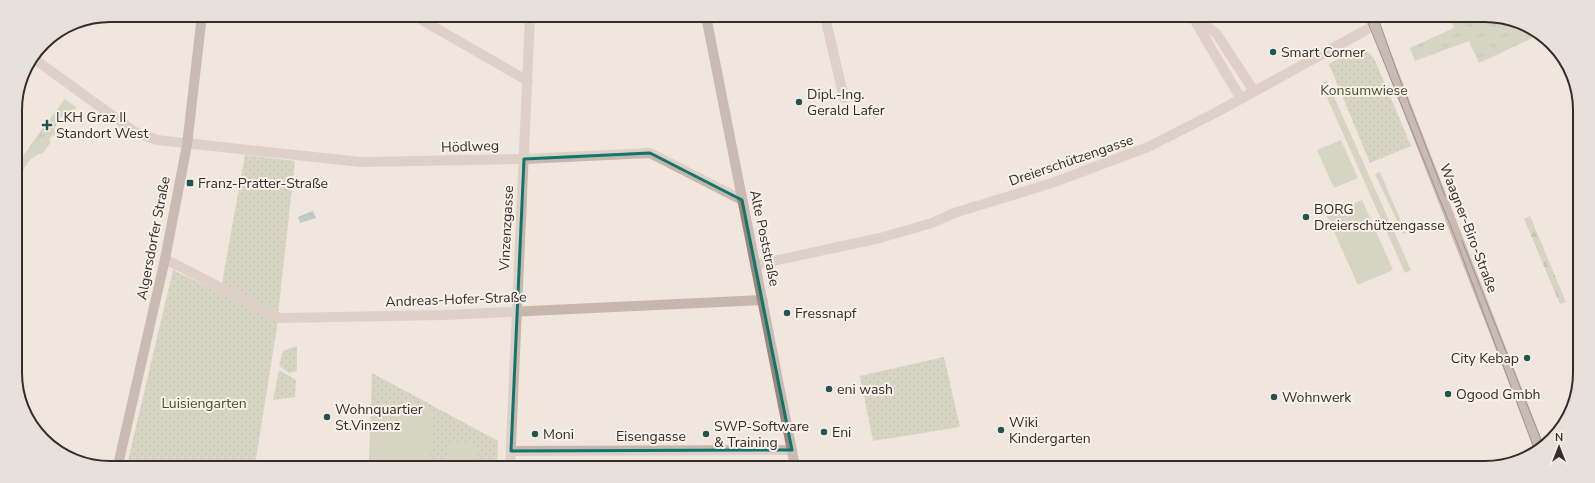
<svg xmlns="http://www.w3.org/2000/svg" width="1595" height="483" viewBox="0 0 1595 483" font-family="'Nunito Sans',sans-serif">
<defs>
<pattern id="grass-tufts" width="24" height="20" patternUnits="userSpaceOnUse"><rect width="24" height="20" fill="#b6bea0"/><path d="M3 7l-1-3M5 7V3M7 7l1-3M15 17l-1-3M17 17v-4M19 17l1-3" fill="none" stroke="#959b83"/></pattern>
<pattern id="forest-firs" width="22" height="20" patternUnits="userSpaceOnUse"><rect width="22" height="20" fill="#b6bea0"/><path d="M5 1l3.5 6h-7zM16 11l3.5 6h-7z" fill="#959b83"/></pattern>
<pattern id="park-dots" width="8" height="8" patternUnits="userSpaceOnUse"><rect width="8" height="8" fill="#b6bea0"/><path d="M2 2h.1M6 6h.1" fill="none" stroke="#959b83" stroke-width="1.8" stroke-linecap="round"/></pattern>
<pattern id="water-waves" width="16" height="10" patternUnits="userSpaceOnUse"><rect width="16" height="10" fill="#80aaa9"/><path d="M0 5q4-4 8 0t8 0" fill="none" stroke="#6a8b8a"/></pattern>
</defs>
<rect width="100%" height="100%" fill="#f0e6de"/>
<g fill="url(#grass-tufts)">
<path d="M 1455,18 L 1510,18 L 1516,24 L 1518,23 L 1539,35 L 1479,63 L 1469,41 L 1415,61 L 1410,48 L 1454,28 L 1451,20 Z"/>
<path d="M 65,99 L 77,108 L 70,113 L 65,112 L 54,128 L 55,136 L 52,135 L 49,140 L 51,142 L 43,153 C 27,156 24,171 16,183 L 16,166 L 43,128 L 45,130 L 47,127 L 45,125 Z"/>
</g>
<path fill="url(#forest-firs)" d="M 1530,216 L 1566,302 L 1560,304 L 1524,219 Z"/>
<g fill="url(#park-dots)">
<path d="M 1356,50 L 1368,52 L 1374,58 L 1411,146 L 1370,163 L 1329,64 Z"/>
<path d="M 245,155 L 295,161 L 278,314 L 222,283 Z"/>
<path d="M 173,270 L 278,321 L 255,465 L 127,465 Z"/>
<path d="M 297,346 L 297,371 L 289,373 L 279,366 L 283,351 Z"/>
<path d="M 944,357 L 960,427 L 873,441 L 860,376 Z"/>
<path d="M 279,370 L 296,380 L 295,397 L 273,400 Z"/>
<path d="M 372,373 L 498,441 L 497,466 L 369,465 Z"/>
</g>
<g fill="#b6bea0">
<path d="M 1327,81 L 1411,270 L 1405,273 L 1321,84 Z"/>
<path d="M 1341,140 L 1358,178 L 1334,188 L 1317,150 Z"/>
<path d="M 1380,172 L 1406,233 L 1403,234 L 1375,174 Z"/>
<path d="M 1362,200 L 1393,270 L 1358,285 L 1327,216 Z"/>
<path d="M 373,405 L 432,408 L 429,466 L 371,465 Z"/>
<path d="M 448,444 L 475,445 L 474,466 L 447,466 Z"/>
</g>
<path fill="url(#water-waves)" d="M 313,211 L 316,218 L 300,223 L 298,217 Z"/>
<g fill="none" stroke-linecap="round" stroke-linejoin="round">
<g stroke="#c7b6ab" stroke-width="10">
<path d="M 415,16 L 528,81"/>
<path d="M 825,17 L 844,98"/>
<path d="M 1194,18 L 1216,33 L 1254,91"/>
<path d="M 1195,21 L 1241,99"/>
<path d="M 33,58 L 135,132 L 157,140 L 361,162 L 524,159 L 650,153 L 742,200"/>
<path d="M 165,259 L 280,318 L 445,315 L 763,300"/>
<path d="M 755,265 L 880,238 L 932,223 L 954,213 L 1052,183 L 1148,147 L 1217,112 L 1375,25"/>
<path d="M 511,451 L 792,450"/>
<path d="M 510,466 L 530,16"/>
</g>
<g stroke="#9a867d" stroke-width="10">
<path d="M 706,16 L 795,466"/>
<path d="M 1372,18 L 1540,449"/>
<path d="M 118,465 L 165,259 L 187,145 L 202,15"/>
</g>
<g stroke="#362d2a" stroke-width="1">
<path d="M 1366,18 L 1455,237 L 1535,451"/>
<path d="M 1378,18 L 1399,77 L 1445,196"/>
<path d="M 1462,241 L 1544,447"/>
</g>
</g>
<path d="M0 0H1595V483H0ZM 650,153 L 742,200 L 792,450 L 511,451 L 524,159 Z" fill="#f0e6de" fill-opacity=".55" fill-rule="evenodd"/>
<path fill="none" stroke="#0f766e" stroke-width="3" stroke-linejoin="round" d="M 650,153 L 742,200 L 792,450 L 511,451 L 524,159 Z"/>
<g fill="#235353" stroke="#f8f1ea" stroke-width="1.5">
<circle cx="1273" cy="52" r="4"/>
<circle cx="799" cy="102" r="4"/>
<path d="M45 119h4v4h4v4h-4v4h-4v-4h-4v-4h4z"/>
<rect x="186" y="179" width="8" height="8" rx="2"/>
<circle cx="1306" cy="217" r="4"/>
<circle cx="787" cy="313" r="4"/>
<circle cx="1527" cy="358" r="4"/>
<circle cx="829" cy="389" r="4"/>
<circle cx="1448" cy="394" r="4"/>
<circle cx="1274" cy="397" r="4"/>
<circle cx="327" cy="417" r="4"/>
<circle cx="1001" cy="430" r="4"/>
<circle cx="824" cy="432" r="4"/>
<circle cx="535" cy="434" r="4"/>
<circle cx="706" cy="434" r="4"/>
</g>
<g text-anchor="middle" stroke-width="4" stroke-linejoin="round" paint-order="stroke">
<g font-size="14" fill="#362d2a" stroke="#f8f1ea" text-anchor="start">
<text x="1281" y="57">Smart Corner</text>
<text x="807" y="99">Dipl.-Ing.<tspan x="807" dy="16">Gerald Lafer</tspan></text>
<text x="56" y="122">LKH Graz II<tspan x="56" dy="16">Standort West</tspan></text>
<text x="198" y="188">Franz-Pratter-Straße</text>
<text x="1314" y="214">BORG<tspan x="1314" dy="16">Dreierschützengasse</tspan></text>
<text x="795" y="318">Fressnapf</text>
<text x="1519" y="363" text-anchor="end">City Kebap</text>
<text x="837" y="394">eni wash</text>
<text x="1456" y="399">Ogood Gmbh</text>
<text x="1282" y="402">Wohnwerk</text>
<text x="335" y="414">Wohnquartier<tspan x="335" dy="16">St.Vinzenz</tspan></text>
<text x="1009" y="427">Wiki<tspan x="1009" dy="16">Kindergarten</tspan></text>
<text x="714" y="431">SWP-Software<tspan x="714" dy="16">&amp; Training</tspan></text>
<text x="832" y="437">Eni</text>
<text x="543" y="439">Moni</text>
</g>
<g font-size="14" fill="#475130" stroke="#f8f1ea">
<text x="1364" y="95">Konsumwiese</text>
<text x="204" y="408">Luisiengarten</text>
</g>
<g font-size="14" fill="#362d2a" stroke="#f8f1ea">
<text transform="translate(470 146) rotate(-2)" y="5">Hödlweg</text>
<text transform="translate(1071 160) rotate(-19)" y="5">Dreierschützengasse</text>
<text transform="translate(506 228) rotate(-87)" y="5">Vinzenzgasse</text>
<text transform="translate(1469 228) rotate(69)" y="5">Waagner-Biro-Straße</text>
<text transform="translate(153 238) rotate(-79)" y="5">Algersdorfer Straße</text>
<text transform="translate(765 238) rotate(78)" y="5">Alte Poststraße</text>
<text transform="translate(456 299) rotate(-2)" y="5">Andreas-Hofer-Straße</text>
<text x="651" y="441">Eisengasse</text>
</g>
</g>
<path d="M0 0H1595V483H0ZM110 22H1485A88 88 0 0 1 1573 110V373A88 88 0 0 1 1485 461H110A88 88 0 0 1 22 373V110A88 88 0 0 1 110 22Z" fill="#e8e1db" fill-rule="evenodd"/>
<path fill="none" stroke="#362d2a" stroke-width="2" d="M110 22H1485A88 88 0 0 1 1573 110V373A88 88 0 0 1 1485 461H110A88 88 0 0 1 22 373V110A88 88 0 0 1 110 22Z"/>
<g transform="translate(1559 447)" stroke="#f8f1ea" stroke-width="3" paint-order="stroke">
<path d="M0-3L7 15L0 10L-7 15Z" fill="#362d2a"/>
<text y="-6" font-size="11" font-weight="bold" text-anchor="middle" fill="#362d2a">N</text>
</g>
</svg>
